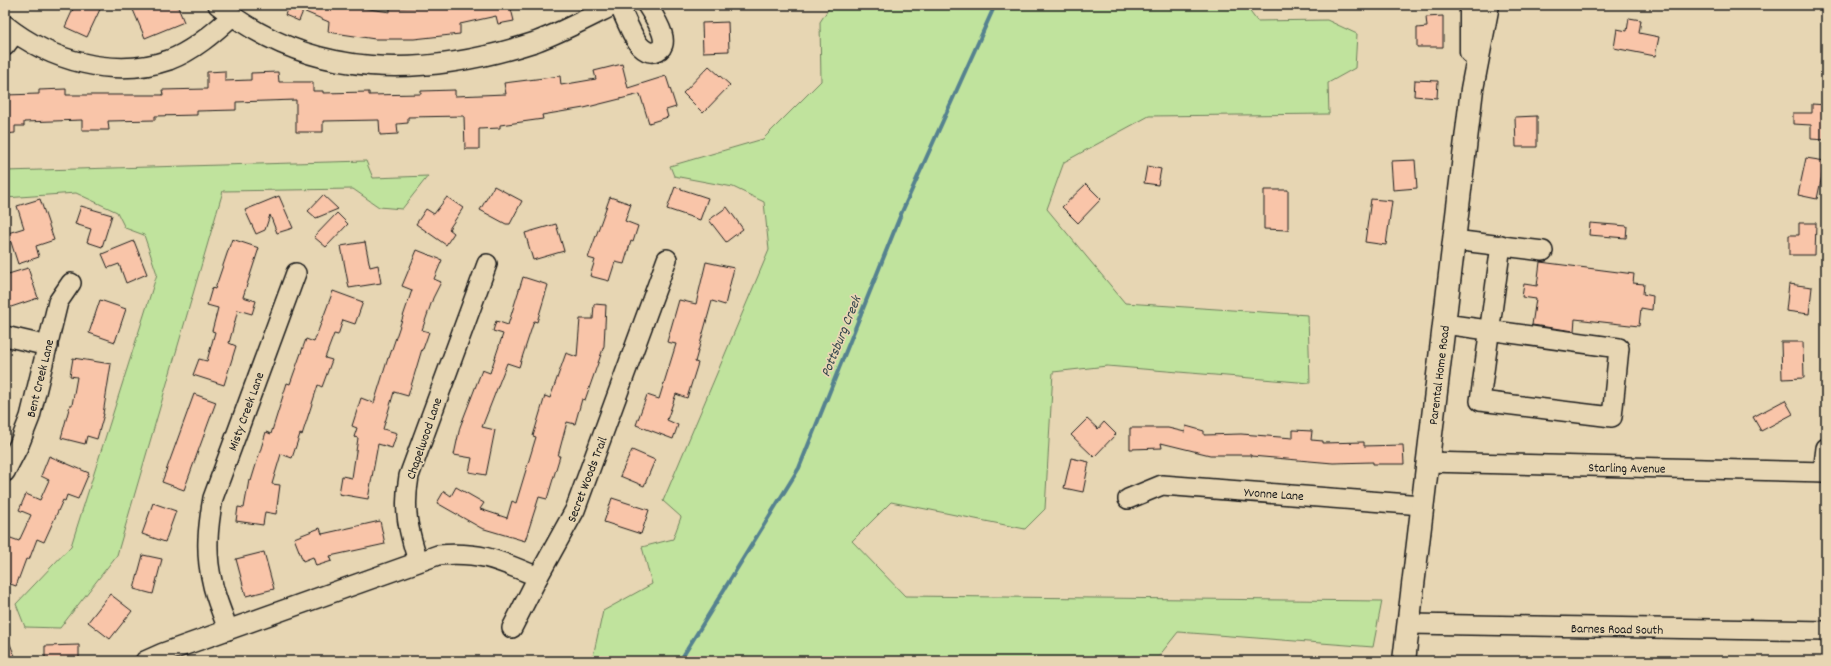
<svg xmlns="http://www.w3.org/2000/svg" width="1831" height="666" viewBox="0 0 1831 666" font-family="Dekko,sans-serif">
<rect width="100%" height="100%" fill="#e7d6b3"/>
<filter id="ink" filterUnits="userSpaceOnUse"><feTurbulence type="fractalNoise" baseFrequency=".025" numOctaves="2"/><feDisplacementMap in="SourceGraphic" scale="8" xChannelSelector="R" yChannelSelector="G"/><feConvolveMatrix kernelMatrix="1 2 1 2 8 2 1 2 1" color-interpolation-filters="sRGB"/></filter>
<g filter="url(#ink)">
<g fill="#c0e39d" stroke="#6e805c">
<path d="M 831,5 L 1245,5 L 1257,21 L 1327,20 L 1357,34 L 1355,68 L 1328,83 L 1329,114 L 1149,116 L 1064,162 L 1047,209 L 1125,303 L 1308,315 L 1310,383 L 1107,366 L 1053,372 L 1045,509 L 1025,529 L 891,502 L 852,541 L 905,596 L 1382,601 L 1373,647 L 1178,632 L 1155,661 L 592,661 L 603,611 L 652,584 L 642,547 L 673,539 L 681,517 L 663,501 L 769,250 L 764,202 L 733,187 L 674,176 L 670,166 L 763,139 L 821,81 L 820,22 Z"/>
<path d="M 366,161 L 373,178 L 428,176 L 402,209 L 379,207 L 353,189 L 223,191 L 117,555 L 60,628 L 25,627 L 16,604 L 71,546 L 157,274 L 144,235 L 125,228 L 117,212 L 76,193 L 5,198 L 5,171 Z"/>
<path d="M 1428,658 L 1826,659 L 1826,661 L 1427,661 Z"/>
</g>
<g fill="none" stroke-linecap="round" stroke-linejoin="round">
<path stroke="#55828f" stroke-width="4" d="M 680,661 L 799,468 L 901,214 L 995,5"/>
</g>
<g fill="#f9c5a9" stroke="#1c1c1c">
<path d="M 75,5 L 102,5 L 87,37 L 65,27 Z"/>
<path d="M 131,5 L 177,5 L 184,22 L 145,38 Z"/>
<path d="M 289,5 L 341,5 L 390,12 L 390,8 L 424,7 L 424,5 L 444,5 L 445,8 L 473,5 L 510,5 L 514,21 L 498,24 L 496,16 L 460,24 L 460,34 L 414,39 L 375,39 L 328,32 L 329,22 L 303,11 L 299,21 L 285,15 Z"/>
<path d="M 1443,16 L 1443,47 L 1417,47 L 1417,28 L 1427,27 L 1426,17 Z"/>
<path d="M 1629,18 L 1641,20 L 1639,33 L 1659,37 L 1655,56 L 1614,48 L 1617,29 L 1627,31 Z"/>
<path d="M 728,22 L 729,51 L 703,52 L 702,23 Z"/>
<path d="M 622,64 L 628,88 L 666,76 L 676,107 L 666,110 L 668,117 L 649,123 L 640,94 L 584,108 L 542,115 L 543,119 L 500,125 L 500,128 L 479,129 L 479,149 L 465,149 L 464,116 L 408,117 L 408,123 L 397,124 L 398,134 L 380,135 L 379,120 L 323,121 L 323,132 L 296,132 L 296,100 L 236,102 L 236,110 L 197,111 L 197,115 L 155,116 L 155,120 L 108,121 L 109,130 L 82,130 L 82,120 L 24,122 L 24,126 L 15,126 L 15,133 L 5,134 L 5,95 L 39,94 L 39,90 L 66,89 L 66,95 L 163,95 L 162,90 L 207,89 L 207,72 L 225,71 L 225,81 L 251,80 L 251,73 L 278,72 L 279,82 L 313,82 L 313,91 L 323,91 L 323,93 L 369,92 L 369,95 L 421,94 L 421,91 L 455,90 L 455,96 L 506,94 L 504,83 L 560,76 L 561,85 L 596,79 L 594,71 Z"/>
<path d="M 709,66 L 730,85 L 703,113 L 683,93 Z"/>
<path d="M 1415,80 L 1438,81 L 1437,98 L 1414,96 Z"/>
<path d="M 1812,104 L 1826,105 L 1826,140 L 1811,139 L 1811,125 L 1793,124 L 1793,113 L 1812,113 Z"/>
<path d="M 1537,116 L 1537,147 L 1516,147 L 1515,117 Z"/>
<path d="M 1806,158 L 1825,161 L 1817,199 L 1798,195 Z"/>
<path d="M 1415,160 L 1417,188 L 1393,190 L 1391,161 Z"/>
<path d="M 1147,166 L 1161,169 L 1158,185 L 1144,183 Z"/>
<path d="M 1086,184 L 1101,199 L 1078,223 L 1062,207 Z"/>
<path d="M 494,186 L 522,201 L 510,224 L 506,224 L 480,210 Z"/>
<path d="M 675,187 L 708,198 L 700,220 L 667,209 Z"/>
<path d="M 1264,190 L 1288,190 L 1288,230 L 1264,229 Z"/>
<path d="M 323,195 L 338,209 L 316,218 L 308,211 Z"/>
<path d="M 279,196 L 293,228 L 277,233 L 270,215 L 265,230 L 256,234 L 245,210 Z"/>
<path d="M 447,197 L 463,208 L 449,229 L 454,233 L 446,245 L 416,224 L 426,209 L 434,214 Z"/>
<path d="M 610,197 L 631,204 L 625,221 L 638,226 L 633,242 L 631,241 L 624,264 L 615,262 L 609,281 L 590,276 L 595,260 L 588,258 Z"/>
<path d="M 40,199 L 54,240 L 36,246 L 39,257 L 18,264 L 8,233 L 24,228 L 17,206 Z"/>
<path d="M 1371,199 L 1392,201 L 1386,245 L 1365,242 Z"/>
<path d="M 81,206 L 112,215 L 102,247 L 87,242 L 91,229 L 75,224 Z"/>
<path d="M 727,207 L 743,229 L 726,242 L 709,220 Z"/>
<path d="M 337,213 L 348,224 L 326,247 L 314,237 Z"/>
<path d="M 1590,223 L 1627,226 L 1626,238 L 1589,235 Z"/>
<path d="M 1799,223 L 1816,223 L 1815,255 L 1789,255 L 1789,235 L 1799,235 Z"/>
<path d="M 556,224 L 564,251 L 533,260 L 525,233 Z"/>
<path d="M 232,239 L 259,248 L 243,297 L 256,301 L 252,314 L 238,310 L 229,343 L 236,346 L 224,385 L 193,375 L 199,359 L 207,361 L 215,332 L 212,331 L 218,308 L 207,305 L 212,288 L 215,289 Z"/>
<path d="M 134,241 L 147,274 L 126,283 L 119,264 L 108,268 L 102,254 Z"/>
<path d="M 365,242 L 370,267 L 378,265 L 381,283 L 349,288 L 341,246 Z"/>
<path d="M 417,250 L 442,260 L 434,279 L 441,282 L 433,298 L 422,330 L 429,332 L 423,349 L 422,349 L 408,396 L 394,392 L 383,429 L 397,433 L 392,448 L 378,444 L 368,499 L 339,494 L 342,476 L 352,478 L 358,438 L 354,437 L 357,428 L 352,426 L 361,398 L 374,403 L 388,358 L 389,358 L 412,290 L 402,286 Z"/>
<path d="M 706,262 L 734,268 L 725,305 L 712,301 L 695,362 L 698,363 L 687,398 L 676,394 L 667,420 L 678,425 L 673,439 L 636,425 L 647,395 L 659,399 L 676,344 L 667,342 L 679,300 L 696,304 Z"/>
<path d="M 1540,262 L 1634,274 L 1633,283 L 1644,284 L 1643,294 L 1653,296 L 1652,310 L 1641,308 L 1639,326 L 1575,319 L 1574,331 L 1532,325 L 1536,299 L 1522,297 L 1524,284 L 1537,286 Z"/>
<path d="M 28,268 L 38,298 L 5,309 L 5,275 Z"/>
<path d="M 523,277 L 548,285 L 537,322 L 534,321 L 519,367 L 507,363 L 482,427 L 495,430 L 486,475 L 469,472 L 472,458 L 454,455 L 460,427 L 482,370 L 490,373 L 503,334 L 493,331 L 496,321 L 508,325 Z"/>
<path d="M 1789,284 L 1812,287 L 1809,314 L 1786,311 Z"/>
<path d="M 333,291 L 363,302 L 355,324 L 343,320 L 338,335 L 334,334 L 325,358 L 332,360 L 322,387 L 318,385 L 302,435 L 300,434 L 292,458 L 281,454 L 272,484 L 280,485 L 276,514 L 265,512 L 263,525 L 236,521 L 238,507 L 244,508 L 249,480 L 251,481 L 266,432 L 271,434 L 287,383 L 290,384 L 306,339 L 314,342 Z"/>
<path d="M 100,300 L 126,309 L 115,342 L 89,333 Z"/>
<path d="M 594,304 L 606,305 L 604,346 L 585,400 L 582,399 L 575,424 L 567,422 L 558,456 L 560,456 L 547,499 L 539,497 L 525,541 L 481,528 L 437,503 L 444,491 L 451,496 L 456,487 L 484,503 L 480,509 L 507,518 L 512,501 L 516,503 L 536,437 L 533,436 L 545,396 L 550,398 L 566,353 L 577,357 L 580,319 L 593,319 Z"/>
<path d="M 1781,342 L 1803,342 L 1804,378 L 1782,379 Z"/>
<path d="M 73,358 L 111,364 L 103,414 L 104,414 L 97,439 L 87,436 L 85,444 L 61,438 L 70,405 L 72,405 L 77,377 L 70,376 Z"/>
<path d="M 194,394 L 216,402 L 184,490 L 162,482 Z"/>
<path d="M 1785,400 L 1793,414 L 1761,431 L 1753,417 Z"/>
<path d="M 1087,419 L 1098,429 L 1104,422 L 1116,434 L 1094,457 L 1071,435 Z"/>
<path d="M 1186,426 L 1204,431 L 1204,435 L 1241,434 L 1293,438 L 1293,430 L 1312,431 L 1311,440 L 1323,441 L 1323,443 L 1364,442 L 1364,446 L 1403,445 L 1404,464 L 1373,464 L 1373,462 L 1333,463 L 1251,456 L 1251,455 L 1210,455 L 1161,443 L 1162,448 L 1130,449 L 1130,428 L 1168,428 L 1185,432 Z"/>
<path d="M 632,450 L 655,460 L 644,486 L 620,476 Z"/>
<path d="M 49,456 L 89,473 L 78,499 L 67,495 L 65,501 L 63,500 L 44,542 L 37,539 L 29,560 L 26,559 L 16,586 L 5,582 L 5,536 L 19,541 L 31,515 L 19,510 L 26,494 L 40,500 L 49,480 L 41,476 Z"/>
<path d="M 1071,458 L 1089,462 L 1083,492 L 1064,488 Z"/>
<path d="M 612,498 L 649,510 L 641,534 L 604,522 Z"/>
<path d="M 153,503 L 176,511 L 165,542 L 142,534 Z"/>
<path d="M 380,521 L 385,544 L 330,556 L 332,561 L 316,566 L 313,557 L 303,561 L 294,538 L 320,528 L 322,534 Z"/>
<path d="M 264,552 L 274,589 L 246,596 L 236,559 Z"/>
<path d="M 143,555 L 162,559 L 153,594 L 134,589 Z"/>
<path d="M 110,594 L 132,611 L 110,639 L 88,622 Z"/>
<path d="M 5,632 L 17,661 L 5,661 Z"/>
<path d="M 79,645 L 79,661 L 45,661 L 45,646 Z"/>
</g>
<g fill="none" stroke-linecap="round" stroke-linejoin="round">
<g stroke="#1c1c1c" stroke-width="22">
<g id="minor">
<path d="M 218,5 C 313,81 424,78 535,42 C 562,32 588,18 614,5"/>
<path d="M 619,5 C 625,17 632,37 640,46 C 644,50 649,53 654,52 C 676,47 653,15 647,5"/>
<path d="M 5,25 C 50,61 114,79 169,60 C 193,51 214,33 232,16"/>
<path d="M 5,46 L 15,33"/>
<path d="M 1454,240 L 1543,251"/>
<path d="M 1444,324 L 1619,348 L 1612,417 L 1480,401 L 1501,245"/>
<path d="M 5,336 L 48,346"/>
<path d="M 1427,462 L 1826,472"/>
<path d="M 5,472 L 19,445 L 30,417 L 58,302 L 71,283"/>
<path d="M 1823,472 L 1826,448"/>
<path d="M 1128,499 L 1162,485 L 1422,505"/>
<path d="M 418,561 C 408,529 403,510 409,476 L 487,264"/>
<path d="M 1409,624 L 1826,631"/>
<path d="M 512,628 L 538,577 L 575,510 L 667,259"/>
<path d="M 228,630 C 223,614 215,598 212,581 C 205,553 208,526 213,498 L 296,273"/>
<path d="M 145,661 L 163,653 L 438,555 C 481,551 500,561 538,577"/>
</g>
</g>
<g stroke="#1c1c1c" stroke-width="25">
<g id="major">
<path d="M 1471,5 L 1471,52"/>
<path d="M 1404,661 L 1472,89 L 1488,5"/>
</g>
</g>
<use href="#minor" stroke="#e7d6b3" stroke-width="19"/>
<use href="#major" stroke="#e7d6b3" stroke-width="22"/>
</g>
</g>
<g text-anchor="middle" stroke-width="3.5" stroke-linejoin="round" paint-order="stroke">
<g font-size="13" fill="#1c1c1c" stroke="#e7d6b3">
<text transform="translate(1438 375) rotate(-83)" y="5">Parental Home Road</text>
<text transform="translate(39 378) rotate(-76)" y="5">Bent Creek Lane</text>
<text transform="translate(245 411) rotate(-70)" y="5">Misty Creek Lane</text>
<text transform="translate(423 438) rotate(-71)" y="5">Chapelwood Lane</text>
<text transform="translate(1627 467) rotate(1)" y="5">Starling Avenue</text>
<text transform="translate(586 479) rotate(-69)" y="5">Secret Woods Trail</text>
<text transform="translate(1274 493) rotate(4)" y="5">Yvonne Lane</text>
<text transform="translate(1617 628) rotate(1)" y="5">Barnes Road South</text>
</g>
<g font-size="14" font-style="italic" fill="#34464c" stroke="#e7d6b3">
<text transform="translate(840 336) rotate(-68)" y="5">Pottsburg Creek</text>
</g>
</g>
<rect width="1831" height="666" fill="none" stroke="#e7d6b3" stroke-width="20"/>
<rect x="10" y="10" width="1811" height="646" fill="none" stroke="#1c1c1c" stroke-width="1.5" filter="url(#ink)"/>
</svg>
